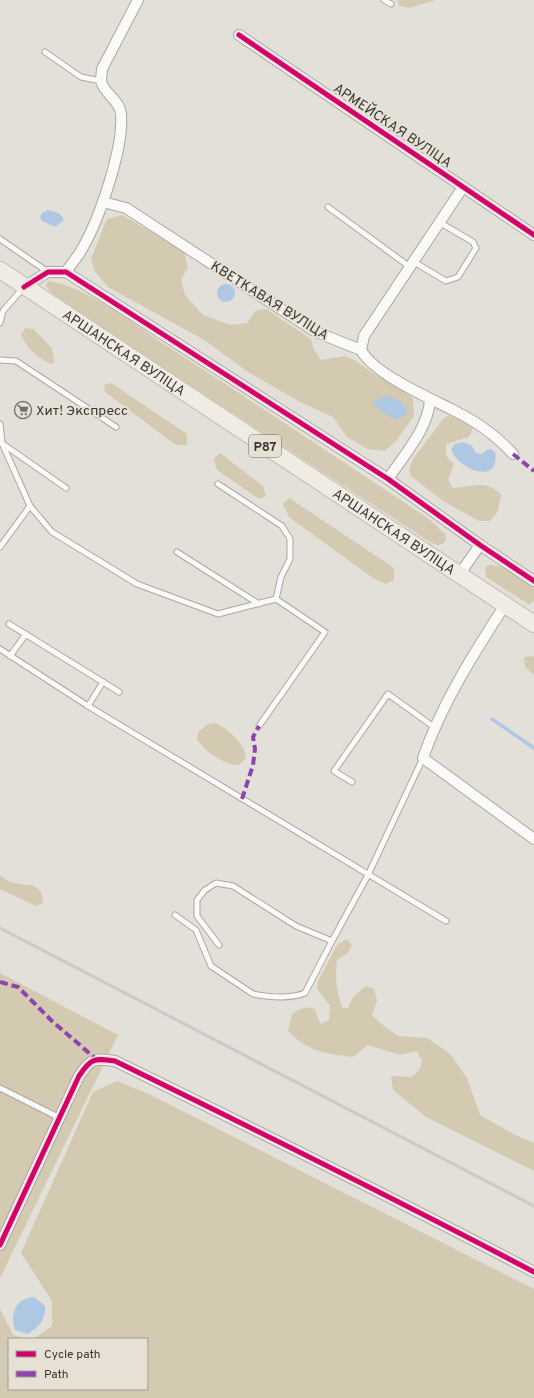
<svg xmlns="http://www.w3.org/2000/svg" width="534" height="1398" viewBox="0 0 534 1398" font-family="Overpass,sans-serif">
<rect width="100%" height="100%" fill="#e3e0d9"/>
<g fill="#d4c9b1">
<path d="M 398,0 L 436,0 L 409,8 L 399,6 Z"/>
<path d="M 122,215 L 184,251 L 188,268 L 181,279 L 185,295 L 203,315 L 231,325 L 247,323 L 255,311 L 266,309 L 311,339 L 314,350 L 321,360 L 345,356 L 356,361 L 374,374 L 395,385 L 413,398 L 414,416 L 396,441 L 385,451 L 368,449 L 347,437 L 333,417 L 300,402 L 248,372 L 206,341 L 108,287 L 94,270 L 91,259 L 107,219 Z"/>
<path d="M 48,281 C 84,285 133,324 164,344 C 253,402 341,460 429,519 L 445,534 L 446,540 L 443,544 L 437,545 L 430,542 L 137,351 L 50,292 L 46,285 Z"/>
<path d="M 25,328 L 33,329 L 52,348 L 54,362 L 51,364 C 36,357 28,349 21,335 Z"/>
<path d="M 111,383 L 187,434 L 187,445 L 176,445 L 105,392 L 104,385 Z"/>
<path d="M 449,415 L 462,420 L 473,428 L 469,437 L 446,444 L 446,456 L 454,464 L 448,480 L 453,488 C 474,487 484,479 501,494 L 498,511 L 490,521 L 479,521 L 443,501 L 411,476 L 409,469 L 413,459 L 443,419 Z"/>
<path d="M 220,453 L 263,486 L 266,496 L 259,499 L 217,470 L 214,459 Z"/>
<path d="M 289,498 L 394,568 L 394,580 L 386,584 L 373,578 L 289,517 L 283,504 Z"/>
<path d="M 489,565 C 505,564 521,580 534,588 L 534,600 L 530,605 L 486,577 L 485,568 Z"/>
<path d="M 532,656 L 534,657 L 534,675 L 525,667 L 524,657 Z"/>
<path d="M 216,723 C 228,730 245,743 246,758 L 239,765 C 225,766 204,751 197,739 L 199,731 L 208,724 Z"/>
<path d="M 0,875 C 4,878 9,882 13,883 C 29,886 43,882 43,903 L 36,906 L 0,889 Z"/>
<path d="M 347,939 L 352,945 L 348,953 L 337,960 C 335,977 336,992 343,1008 L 348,1008 L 353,997 L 366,986 L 374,989 L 377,1001 L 372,1015 L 384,1026 L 398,1036 L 427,1038 L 450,1054 L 467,1078 L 480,1115 L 515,1135 L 534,1143 L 534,1171 L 426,1117 L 393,1090 L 391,1076 L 412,1077 L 420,1069 L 422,1060 L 416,1051 L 400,1055 L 368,1045 L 353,1057 C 326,1054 307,1051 288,1031 L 292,1014 C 300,1009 306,1006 315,1009 L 320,1024 L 329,1020 L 330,1006 L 317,989 L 318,981 L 337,945 Z"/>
<path d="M 0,973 L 118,1035 L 0,1278 Z"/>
<path d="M 117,1081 L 151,1095 L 534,1289 L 534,1398 L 0,1398 L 0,1309 L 13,1335 L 27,1339 L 9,1339 L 9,1389 L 147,1389 L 147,1339 L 34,1339 L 52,1326 L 52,1301 L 21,1253 L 93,1092 Z"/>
</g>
<g fill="#aec8e4">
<path d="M 48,210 L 58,213 L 63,217 L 63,221 L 55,227 L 42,221 L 40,217 L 42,213 Z"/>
<circle cx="226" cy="293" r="9"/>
<path d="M 386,396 L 400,401 L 407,410 L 406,415 L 395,419 L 382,412 L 372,402 Z"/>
<path d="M 463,442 L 471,445 L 476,453 L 482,454 L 486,450 L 491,449 L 495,452 C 501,487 457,469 451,449 L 455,444 Z"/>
<path d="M 34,1297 L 45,1306 C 46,1320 39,1326 28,1334 L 15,1330 C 10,1313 15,1299 34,1297 Z"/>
</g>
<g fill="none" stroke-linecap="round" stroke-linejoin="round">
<path stroke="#aec8e4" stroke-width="3.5" d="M 492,719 L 534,748"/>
<g stroke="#aaa8a3" stroke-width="7">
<g id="lane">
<path d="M 384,0 L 391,4"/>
<path d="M 45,52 L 81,77 L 101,81"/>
<path d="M 328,207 L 410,267"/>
<path d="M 0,239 L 48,272"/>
<path d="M 414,262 L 446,281 L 458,277 L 476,248 L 473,242 L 439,222"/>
<path d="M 0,323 L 3,311 L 24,287"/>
<path d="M 0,360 L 16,361 L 116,427"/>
<path d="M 0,424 L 2,443 L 30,506 L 52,532 L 137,584 L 218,614 L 276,599 L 325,632 L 259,726"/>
<path d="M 3,444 L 66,488"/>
<path d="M 218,484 L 282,526 L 290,539 L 290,559 L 281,577 L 276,599"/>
<path d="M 0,547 L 30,506"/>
<path d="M 177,552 L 259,604"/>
<path d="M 9,624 L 119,692"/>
<path d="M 0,649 L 88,706 L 446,921"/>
<path d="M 10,656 L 26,634"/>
<path d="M 88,706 L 103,682"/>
<path d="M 352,782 L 334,771 L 388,694 L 434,727"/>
<path d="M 175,915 L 196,930 L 211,966 L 253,994 C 269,997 290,999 305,993 L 332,941"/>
<path d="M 219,945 L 197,916 L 197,900 L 205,890 L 216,883 L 233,886 L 296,926 L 332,941 L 368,875 L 423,758"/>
<path d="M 0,1088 L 60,1118"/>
</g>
</g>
<g stroke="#aaa8a3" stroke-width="12">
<g id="street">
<path d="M 239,35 L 534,235"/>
<path d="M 103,202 L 126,208 L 316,332 L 361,350 C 373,373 427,397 451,409 C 474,420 496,435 513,454"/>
<path d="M 66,272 C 71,264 78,257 82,249 C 99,220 124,148 121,114 C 120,100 104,94 101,81 C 101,77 102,72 102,69 L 138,0"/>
<path d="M 24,287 L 48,272 L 66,272 L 388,479 L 480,545 L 534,581"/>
<path d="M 361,350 L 364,336 L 463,187"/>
<path d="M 388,479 C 404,455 428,429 430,400"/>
<path d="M 459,575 L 480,545"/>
<path d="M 505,605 C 474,653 442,703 423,758 L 534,839"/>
<path d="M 0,1245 L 79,1076 C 91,1058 94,1058 115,1061 C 256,1130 396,1199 534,1272"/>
</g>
</g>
<g stroke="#bebdba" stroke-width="18">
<g id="primary">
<path id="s1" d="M 0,270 L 534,624"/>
</g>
</g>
<use href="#lane" stroke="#fbfaf9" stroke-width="5"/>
<use href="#street" stroke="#fbfaf9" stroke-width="10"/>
<use href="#primary" stroke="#f0ece4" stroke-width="16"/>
<path stroke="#cacac8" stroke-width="3" d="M 0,928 L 534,1206"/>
<g stroke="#8e44ad" stroke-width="4" stroke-dasharray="8 4" stroke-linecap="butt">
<path d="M 513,454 L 534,471"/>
<path d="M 242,799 L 253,765 L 255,749 L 253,737 L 259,726"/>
<path d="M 0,982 L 18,987 L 52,1021 L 96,1059"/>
</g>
<g stroke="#e7e1d5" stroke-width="8">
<g id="cycleway">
<path d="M 239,35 L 534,235"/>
<path d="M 24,287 L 48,272 L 66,272 L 388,479 L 480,545 L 534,581"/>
<path d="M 0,1245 L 79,1076 C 91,1058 94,1058 115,1061 C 256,1130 396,1199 534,1272"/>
</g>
</g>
<use href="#cycleway" stroke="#d6006c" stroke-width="5"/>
</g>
<defs>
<g id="supermarket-ring" transform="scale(0.9)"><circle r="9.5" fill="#e7e1d5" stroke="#75726d" stroke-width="1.5"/><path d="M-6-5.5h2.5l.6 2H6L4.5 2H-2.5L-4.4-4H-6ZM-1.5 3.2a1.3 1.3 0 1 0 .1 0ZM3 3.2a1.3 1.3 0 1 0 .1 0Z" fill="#75726d"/></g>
</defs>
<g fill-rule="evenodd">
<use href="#supermarket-ring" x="23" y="410"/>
</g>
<g text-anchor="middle" stroke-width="4" stroke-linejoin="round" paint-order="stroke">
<rect fill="#e7e1d5" stroke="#6e6a64" stroke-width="1" x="249" y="435" width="32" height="22" rx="3"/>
<g font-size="13" font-weight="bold" fill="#3a3733">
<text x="265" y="451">Р87</text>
</g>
<g font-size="14" fill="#3a3733" stroke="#e7e1d5">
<text transform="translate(393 125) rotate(34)" y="5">АРМЕЙСКАЯ ВУЛІЦА</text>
<text transform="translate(270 300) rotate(32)" y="5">КВЕТКАВАЯ ВУЛІЦА</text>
<text dy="5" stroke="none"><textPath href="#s1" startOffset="149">АРШАНСКАЯ ВУЛІЦА</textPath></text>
<text dy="5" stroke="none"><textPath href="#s1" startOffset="473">АРШАНСКАЯ ВУЛІЦА</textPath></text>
</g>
<g font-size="14" fill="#3a3733" stroke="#e7e1d5" text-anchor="start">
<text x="36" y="415">Хит! Экспресс</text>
</g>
</g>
<rect x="8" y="1338" width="140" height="52" fill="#e7e1d5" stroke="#a29d94"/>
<rect x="16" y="1351" width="20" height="6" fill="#d6006c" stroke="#a29d94"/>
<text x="44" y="1358" font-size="12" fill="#3a3733">Cycle path</text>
<rect x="16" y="1371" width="20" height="6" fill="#8e44ad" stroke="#a29d94"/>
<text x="44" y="1378" font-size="12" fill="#3a3733">Path</text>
</svg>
